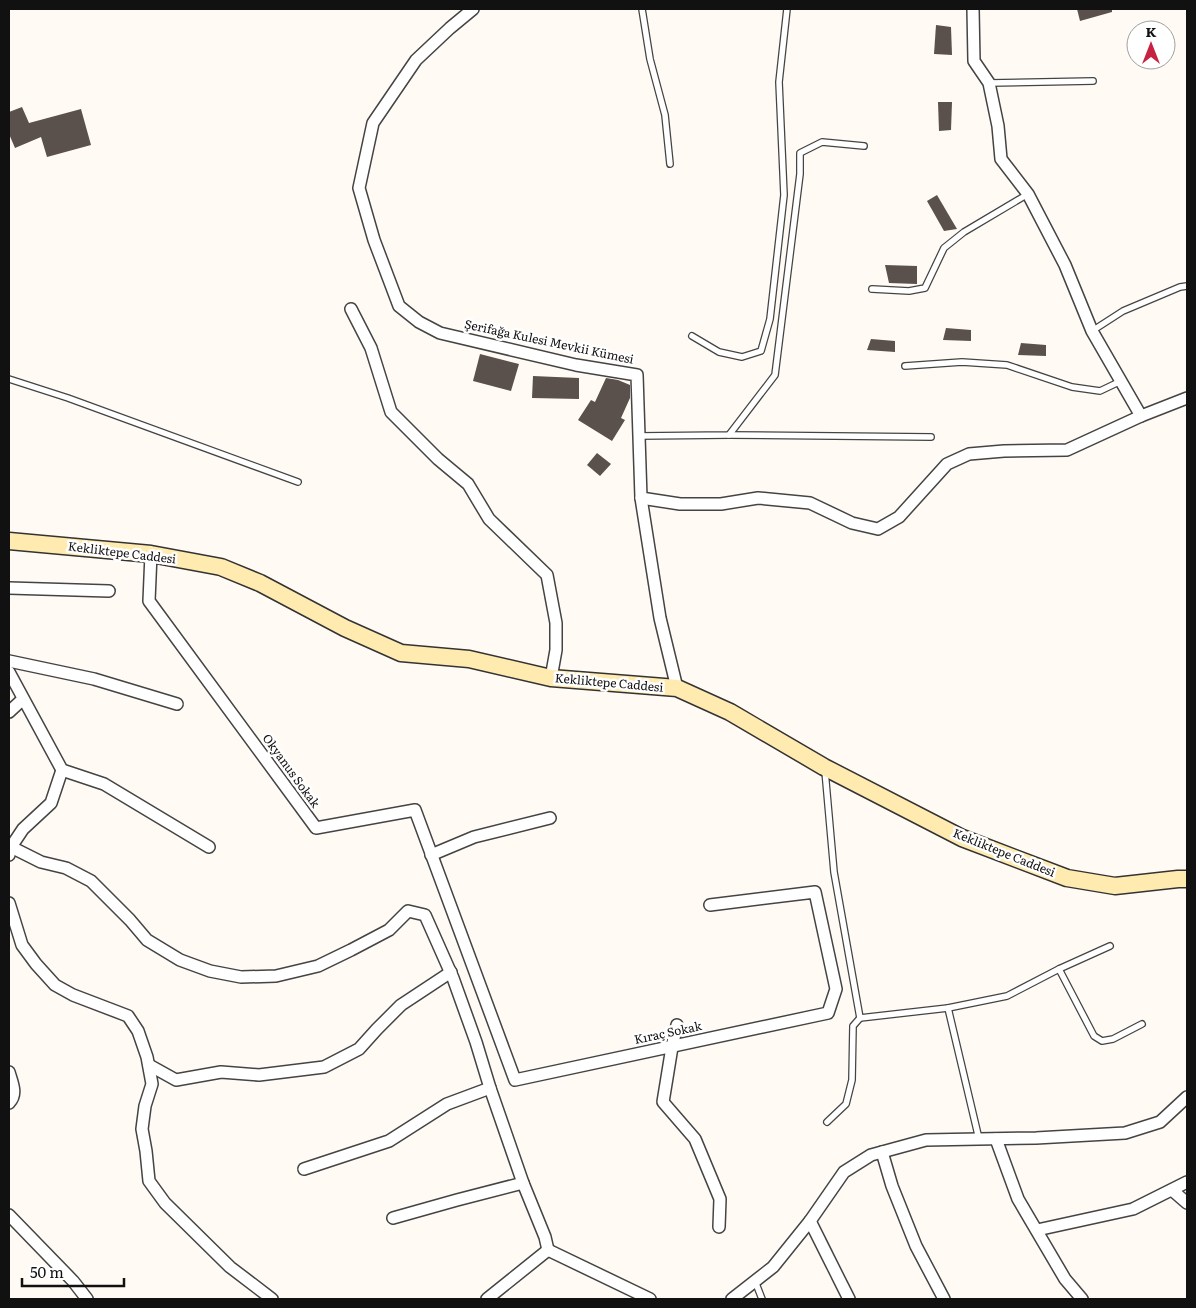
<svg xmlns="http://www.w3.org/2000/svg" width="1196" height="1308" viewBox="0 0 1196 1308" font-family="Literata,serif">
<rect width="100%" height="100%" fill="#fffbf4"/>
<g fill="#5a504c">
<path d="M 1077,9 L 1112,9 L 1112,12 L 1080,21 Z"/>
<path d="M 936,25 L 951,27 L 952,55 L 934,54 Z"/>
<path d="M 938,102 L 952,102 L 951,130 L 939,131 Z"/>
<path d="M 22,107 L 29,123 L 81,109 L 91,145 L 47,157 L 41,137 L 15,148 L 9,134 L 9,112 Z"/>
<path d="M 937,195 L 957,229 L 944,231 L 927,201 Z"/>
<path d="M 885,265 L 917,266 L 917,284 L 889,283 Z"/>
<path d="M 946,328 L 971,330 L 971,341 L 943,340 Z"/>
<path d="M 871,339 L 895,341 L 895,352 L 867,350 Z"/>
<path d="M 1021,343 L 1046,345 L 1046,356 L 1018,355 Z"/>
<path d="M 480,354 L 519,364 L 511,391 L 473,381 Z"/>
<path d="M 533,376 L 579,378 L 579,399 L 532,398 Z"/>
<path d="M 606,378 L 618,380 L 630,385 L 630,398 L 621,418 L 625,420 L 612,441 L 578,420 L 591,400 L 595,402 Z"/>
<path d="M 597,453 L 611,464 L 600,476 L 587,465 Z"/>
</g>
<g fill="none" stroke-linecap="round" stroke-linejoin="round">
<g stroke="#444" stroke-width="8">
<g id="lane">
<path d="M 642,9 L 650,59 L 665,115 L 670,164"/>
<path d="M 989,83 L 1093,81"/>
<path d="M 872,289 L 909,291 L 925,288 L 944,248 L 964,232 L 1028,194"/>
<path d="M 1092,331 L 1123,311 L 1180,287 L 1187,286"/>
<path d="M 692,336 L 719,352 L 742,357 L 761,351 L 770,319 L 784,195 L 779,82 L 787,9"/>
<path d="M 905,366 L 962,362 L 1007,365 L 1072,387 L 1100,391 L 1121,381"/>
<path d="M 9,379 L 68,398 L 298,482"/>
<path d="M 729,435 L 931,437"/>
<path d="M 639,436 L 729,435 L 775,375 L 800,174 L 800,153 L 822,142 L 864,146"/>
<path d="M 825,771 L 834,872 L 860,1018 L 948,1008 L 1007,996 L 1059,969 L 1110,946"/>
<path d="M 1059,969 L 1094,1036 L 1102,1041 L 1113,1039 L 1142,1024"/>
<path d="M 948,1008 L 979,1139"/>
<path d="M 827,1122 L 846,1104 L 852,1080 L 853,1026 L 860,1018"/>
<path d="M 755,1281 L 762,1299"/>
</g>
</g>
<g stroke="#444" stroke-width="14">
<g id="street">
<path d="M 473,9 L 450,28 L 416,60 L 373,123 L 359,188 L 374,240 L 399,306 L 419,322 L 440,333 L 576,365 L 637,375 L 641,498 L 660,618 L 677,688"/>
<path d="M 973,9 L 974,61 L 989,83 L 998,126 L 1001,159 L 1028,194 L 1065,265 L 1092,331 L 1141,416"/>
<path d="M 351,309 L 371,348 L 391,412 L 438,459 L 468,484 L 489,519 L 547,575 L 556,623 L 556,650 L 551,678"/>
<path d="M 641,498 L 680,504 L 721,504 L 758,498 L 810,503 L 852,523 L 878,529 L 899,517 L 947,464 L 969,454 L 1004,451 L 1067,450 L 1141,416 L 1187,398"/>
<path d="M 151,554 L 149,601 L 316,828 L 415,810 L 515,1080 L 828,1013 L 836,989 L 815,892 L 710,905"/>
<path d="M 9,588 L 109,591"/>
<path d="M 9,661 L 94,679 L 177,704"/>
<path d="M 9,672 L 62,770 L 104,784 L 209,847"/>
<path d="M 9,712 L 23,699"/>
<path d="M 11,847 L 41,862 L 66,868 L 91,881 L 130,920 L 147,940 L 180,960 L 210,971 L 241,977 L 276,976 L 318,966 L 351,950 L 389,930 L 408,911 L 425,915 L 453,978 L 476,1042 L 490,1088 L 523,1183 L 545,1237 L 548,1250"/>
<path d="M 9,855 L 11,847 L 23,829 L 51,803 L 62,770"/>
<path d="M 431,855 L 474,837 L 550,818"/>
<path d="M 9,903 L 22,945 L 36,964 L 55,985 L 73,995 L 128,1016 L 138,1031 L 147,1057 L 152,1084 L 145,1106 L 142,1129 L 146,1151 L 149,1181 L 165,1203 L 230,1267 L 272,1299"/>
<path d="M 677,1025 L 672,1047 L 663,1102 L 695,1139 L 720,1199 L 719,1227"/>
<path d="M 149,1065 L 176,1080 L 221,1072 L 259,1075 L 324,1067 L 359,1049 L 377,1029 L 401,1005 L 451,972"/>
<path d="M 9,1072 C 12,1083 18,1094 9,1103"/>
<path d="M 996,1139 L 1018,1199 L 1065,1279 L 1082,1299"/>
<path d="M 882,1152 L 892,1186 L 916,1246 L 944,1299"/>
<path d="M 304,1169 L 389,1141 L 447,1104 L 490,1088"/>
<path d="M 1172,1190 L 1187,1203"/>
<path d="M 9,1215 L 73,1281 L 87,1299"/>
<path d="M 393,1218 L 457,1200 L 523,1183"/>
<path d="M 810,1221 L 849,1299"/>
<path d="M 1037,1230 L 1133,1209 L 1187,1182"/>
<path d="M 548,1250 L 650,1299"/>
<path d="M 487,1299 L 548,1250"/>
<path d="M 732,1299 L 773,1267 L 810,1221 L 844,1172 L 871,1155 L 926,1140 L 1036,1138 L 1125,1133 L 1160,1122 L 1187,1097"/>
</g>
</g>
<g stroke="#333" stroke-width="19">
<path id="secondary" d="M 9,541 L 151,554 L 221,567 L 260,583 L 345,628 L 401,653 L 469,659 L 551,678 L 677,688 L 730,712 L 824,767 L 962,838 L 1067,878 L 1115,886 L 1178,879 L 1187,879"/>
</g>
<use href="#lane" stroke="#fff" stroke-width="5.5"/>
<use href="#street" stroke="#fff" stroke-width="11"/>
<use href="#secondary" stroke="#ffeaaf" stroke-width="16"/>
</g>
<g text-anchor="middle" stroke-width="5" stroke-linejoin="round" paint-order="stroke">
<g font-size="12" fill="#111" stroke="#fff">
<text transform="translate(549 342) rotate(12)" y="4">Şerifağa Kulesi Mevkii Kümesi</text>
<text transform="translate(122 553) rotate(7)" y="4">Kekliktepe Caddesi</text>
<text transform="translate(609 683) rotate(5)" y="4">Kekliktepe Caddesi</text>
<text transform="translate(291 771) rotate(54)" y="4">Okyanus Sokak</text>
<text transform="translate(1004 853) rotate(22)" y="4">Kekliktepe Caddesi</text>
<text transform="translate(668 1033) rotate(-12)" y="4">Kıraç Sokak</text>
</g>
</g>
<rect width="1196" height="1308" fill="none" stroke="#111111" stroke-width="20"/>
<g transform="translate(1151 45)"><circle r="24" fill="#ffffff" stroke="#a0a0a0"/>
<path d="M0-4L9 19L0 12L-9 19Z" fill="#c82242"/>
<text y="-8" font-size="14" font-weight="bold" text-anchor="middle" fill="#111111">K</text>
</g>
<path d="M22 1278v8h102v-8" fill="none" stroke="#111111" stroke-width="2.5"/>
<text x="30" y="1278" font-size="15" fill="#111111" stroke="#ffffff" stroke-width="4" paint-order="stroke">50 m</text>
</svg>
